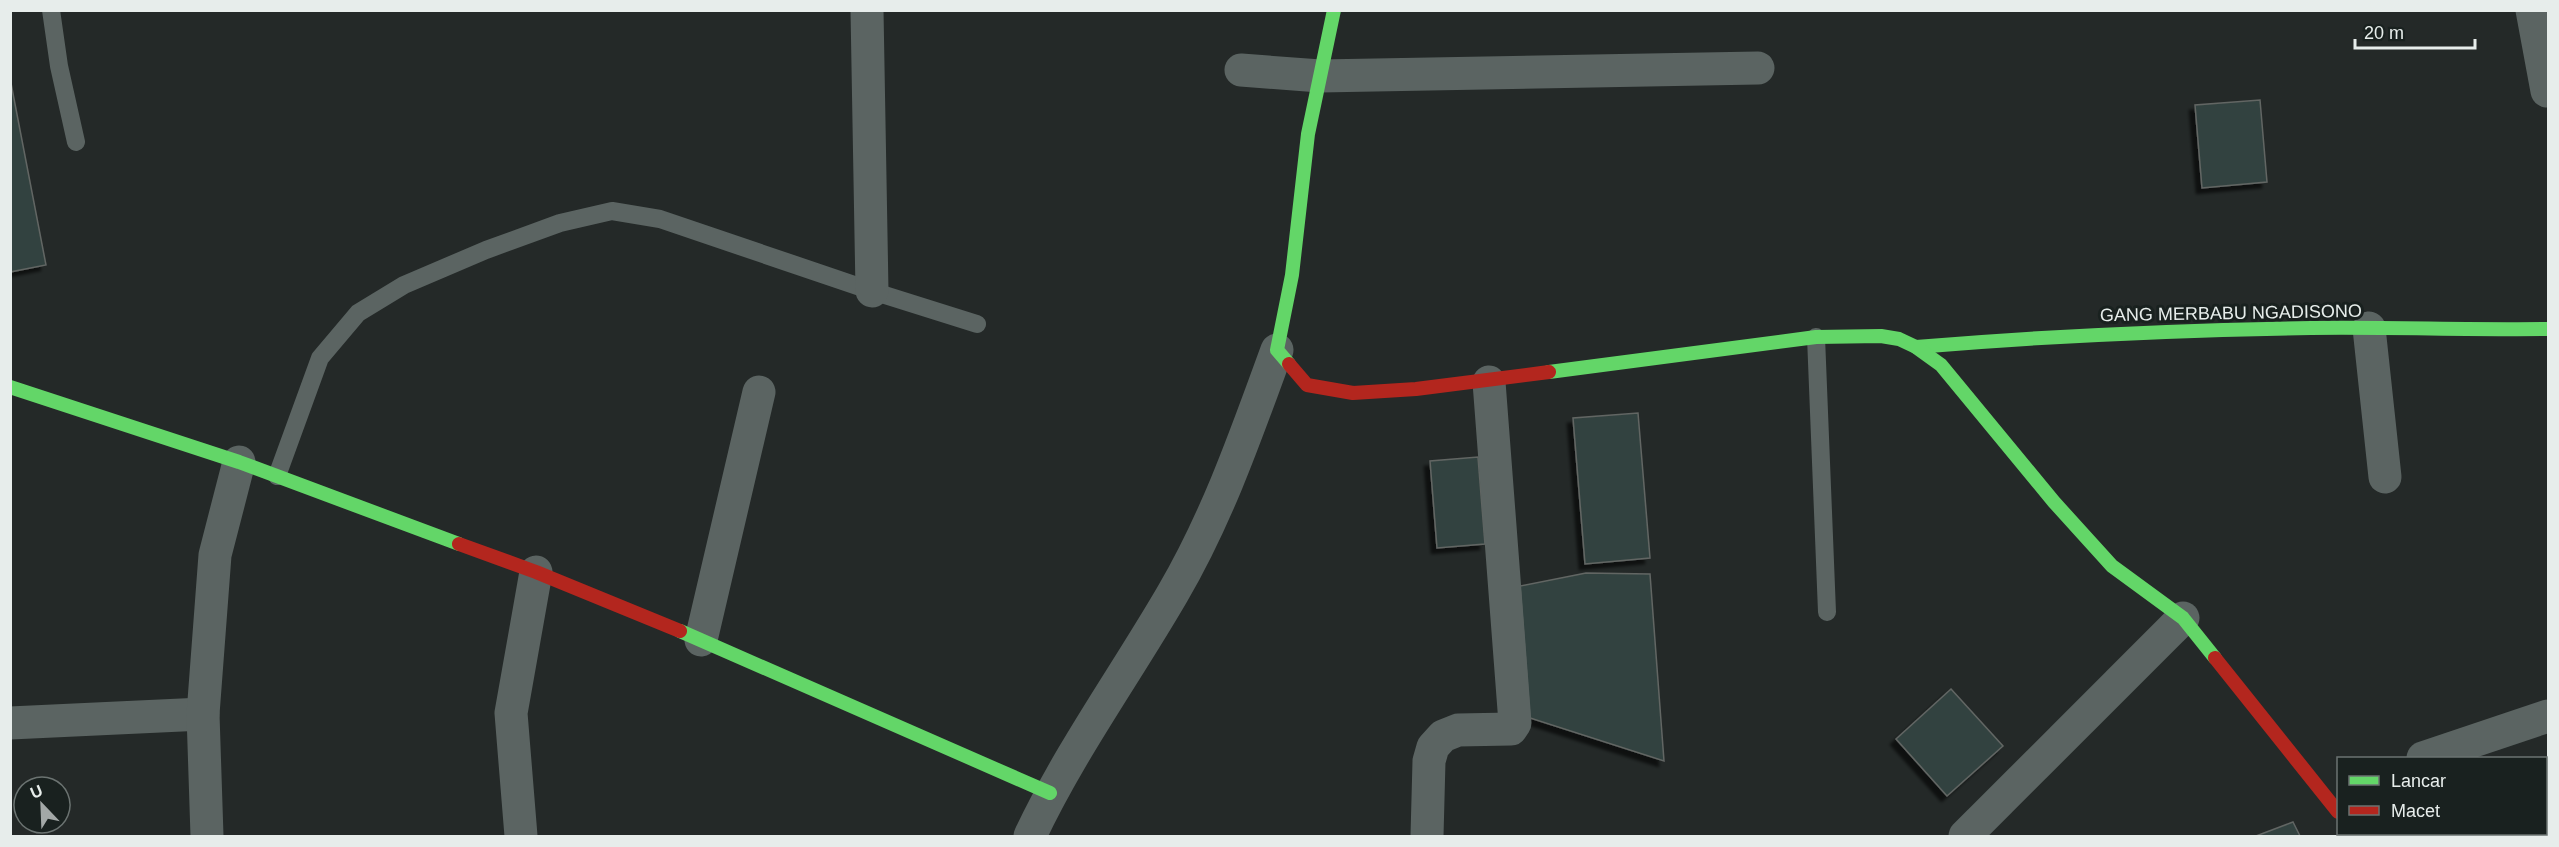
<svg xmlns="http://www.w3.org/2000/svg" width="2559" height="847" viewBox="0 0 2559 847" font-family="Helvetica,sans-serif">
<defs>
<filter id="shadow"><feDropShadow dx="-5.5" dy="5.5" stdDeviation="1.5" flood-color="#0009"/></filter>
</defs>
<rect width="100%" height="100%" fill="#242928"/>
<g fill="#334340" stroke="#626664" stroke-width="1.5" filter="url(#shadow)">
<path d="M 10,78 L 46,265 L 10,272 Z"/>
<path d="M 2260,100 L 2267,182 L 2202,188 L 2195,105 Z"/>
<path d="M 1638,413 L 1650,558 L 1585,564 L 1573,418 Z"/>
<path d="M 1478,457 L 1485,544 L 1437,548 L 1430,461 Z"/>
<path d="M 1586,573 L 1650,574 L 1664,761 L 1530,718 L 1520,586 Z"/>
<path d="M 1951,689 L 2003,746 L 1947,796 L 1896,739 Z"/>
<path d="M 2293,822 L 2300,836 L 2256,836 Z"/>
</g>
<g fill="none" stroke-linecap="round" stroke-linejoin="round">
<g stroke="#5b6462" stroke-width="18">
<path d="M 51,10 L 59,66 L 76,142"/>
<path d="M 1816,337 L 1827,612"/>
<path d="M 277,476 L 320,358 L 358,313 L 404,285 L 486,250 L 560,223 L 612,211 L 660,219 L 872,291 L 977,324"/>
</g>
<g stroke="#5b6462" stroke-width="33">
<path d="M 867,10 L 872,291"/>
<path d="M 2532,10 L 2547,91"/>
<path d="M 1241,70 L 1320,76 L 1758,68"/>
<path d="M 2369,328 L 2385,477"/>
<path d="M 701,640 L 759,392"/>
<path d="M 10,723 L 203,714"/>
<path d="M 2423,758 L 2548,716"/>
<path d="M 207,836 L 203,714 L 215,555 L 239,462"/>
<path d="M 521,836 L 511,713 L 536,572"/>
<path d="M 1030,836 C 1070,751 1126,674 1173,593 C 1218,516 1247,432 1277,350"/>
<path d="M 1427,836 L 1429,761 L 1433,747 L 1443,736 L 1458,730 L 1511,729 L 1515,723 L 1489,382"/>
<path d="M 1965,836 L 2183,618"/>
</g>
<g stroke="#63d668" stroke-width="14">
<path d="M 1916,347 C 2048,336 2179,330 2311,328 C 2390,327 2469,330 2548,329"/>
<path d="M 1289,364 L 1277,350 L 1292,275 L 1308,134 L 1334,10"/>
<path d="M 1549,372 L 1816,337 L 1881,336 L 1899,339 L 1916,347 L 1941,365 L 2054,502 L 2112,566 L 2183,618 L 2215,658"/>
<path d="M 10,387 L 239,462 L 459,544"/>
<path d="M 680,631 L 1050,793"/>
<path d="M 2354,834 L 2356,836"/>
</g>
<g stroke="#b3261e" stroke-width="14">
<path d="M 1289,364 L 1307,385 L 1353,393 L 1416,389 L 1549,372"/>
<path d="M 459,544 L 536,572 L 680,631"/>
<path d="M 2215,658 L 2338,812"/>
</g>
</g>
<g text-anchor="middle" stroke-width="6" stroke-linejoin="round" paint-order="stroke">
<g font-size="18" fill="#e7edeb" stroke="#19211f">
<text transform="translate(2231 313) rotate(-1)" y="6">GANG MERBABU NGADISONO</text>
</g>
</g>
<rect width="2559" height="847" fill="none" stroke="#e7edeb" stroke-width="24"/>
<rect x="2337" y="757" width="210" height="78" fill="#19211f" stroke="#6b7371" stroke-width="1.5"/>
<rect x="2349" y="776" width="30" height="9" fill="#63d668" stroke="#6b7371" stroke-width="1.5"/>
<text x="2391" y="787" font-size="18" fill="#e7edeb">Lancar</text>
<rect x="2349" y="806" width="30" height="9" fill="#b3261e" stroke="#6b7371" stroke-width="1.5"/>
<text x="2391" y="817" font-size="18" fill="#e7edeb">Macet</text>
<g transform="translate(42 805) rotate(337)"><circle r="28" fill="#19211f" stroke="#6b7371" stroke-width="1.5"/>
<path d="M0-4.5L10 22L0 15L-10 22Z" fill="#a3a8a7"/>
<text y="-9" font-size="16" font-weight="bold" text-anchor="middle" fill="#e7edeb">U</text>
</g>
<path d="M2355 39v9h120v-9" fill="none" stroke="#e7edeb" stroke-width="3"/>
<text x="2364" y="39" font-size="18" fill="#e7edeb" stroke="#19211f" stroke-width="4.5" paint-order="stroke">20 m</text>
</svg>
